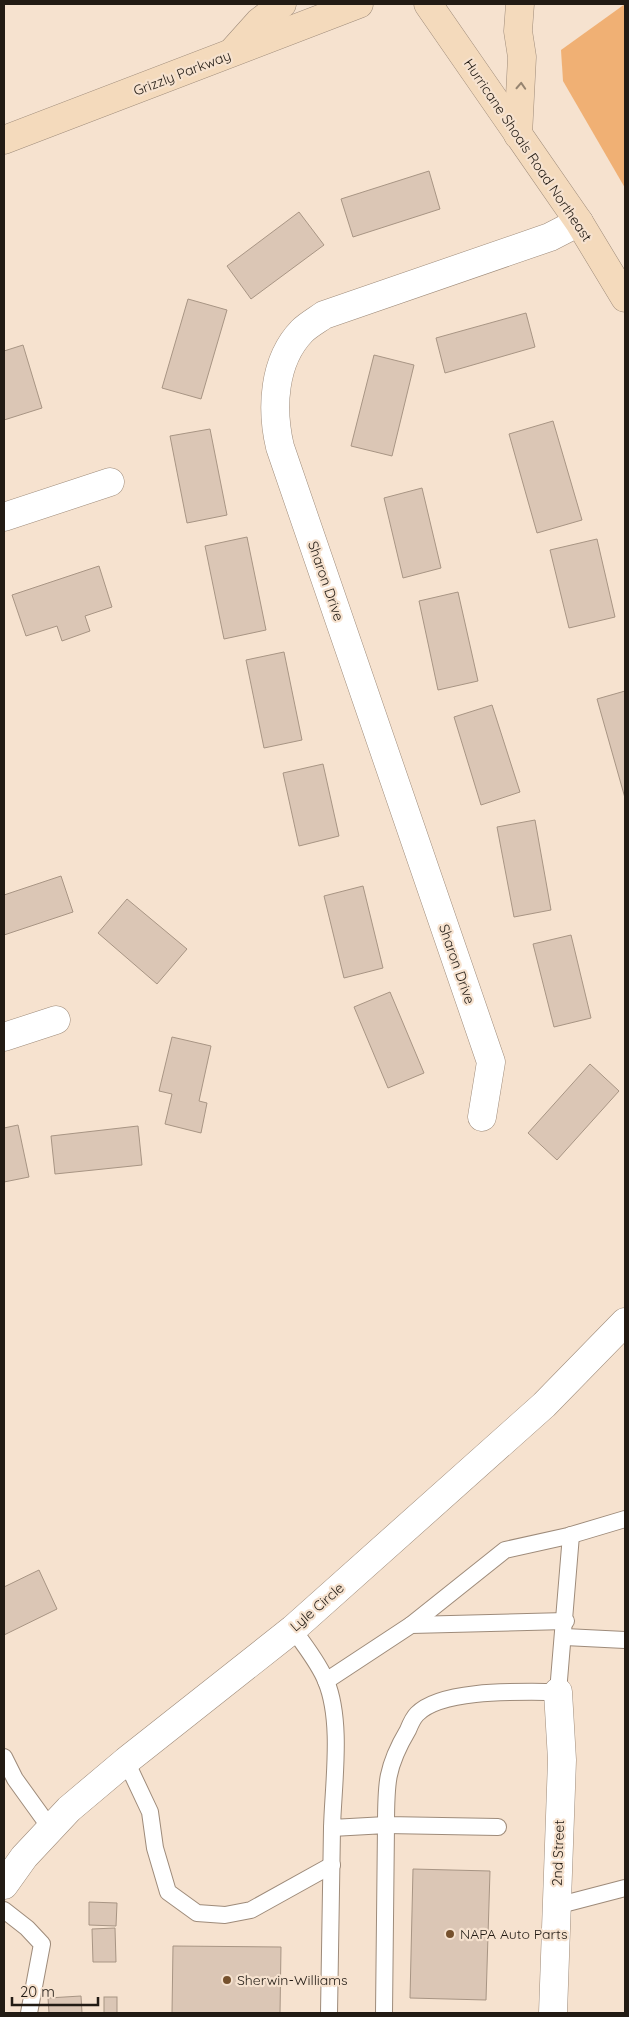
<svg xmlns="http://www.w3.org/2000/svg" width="629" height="2017" viewBox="0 0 629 2017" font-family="Quicksand,sans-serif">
<rect width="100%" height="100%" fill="#f6e2cf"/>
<path fill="#f0b074" d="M 625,4 L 625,188 L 563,81 L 561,50 Z"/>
<g fill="#dbc6b5" stroke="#a89584">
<path d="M 429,171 L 440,209 L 353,237 L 341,199 Z"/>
<path d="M 299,212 L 324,245 L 251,299 L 227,266 Z"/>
<path d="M 188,299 L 227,310 L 201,399 L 162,388 Z"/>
<path d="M 526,313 L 535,347 L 445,373 L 436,338 Z"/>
<path d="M 23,345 L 42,408 L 4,420 L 4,351 Z"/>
<path d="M 374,355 L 414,365 L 392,456 L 351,446 Z"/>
<path d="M 553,421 L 582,520 L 537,533 L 509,434 Z"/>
<path d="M 210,429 L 227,515 L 187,523 L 170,436 Z"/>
<path d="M 422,488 L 441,568 L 403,578 L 384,498 Z"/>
<path d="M 247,537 L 266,630 L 224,639 L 205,546 Z"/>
<path d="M 597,539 L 615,617 L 569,628 L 550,550 Z"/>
<path d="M 99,566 L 112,607 L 85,616 L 90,631 L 62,641 L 57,626 L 26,636 L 12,595 Z"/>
<path d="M 458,592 L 478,681 L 438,690 L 419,601 Z"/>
<path d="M 284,652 L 302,740 L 264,748 L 246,660 Z"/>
<path d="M 625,691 L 625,798 L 597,699 Z"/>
<path d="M 492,705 L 520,792 L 481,805 L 454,717 Z"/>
<path d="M 323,764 L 339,836 L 299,846 L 283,773 Z"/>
<path d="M 535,820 L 551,910 L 514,917 L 497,827 Z"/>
<path d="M 61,876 L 73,912 L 4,935 L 4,895 Z"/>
<path d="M 363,886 L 383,968 L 344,978 L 324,896 Z"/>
<path d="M 127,899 L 187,949 L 157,984 L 98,933 Z"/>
<path d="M 571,935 L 591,1018 L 554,1027 L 533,944 Z"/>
<path d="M 390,992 L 424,1073 L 388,1088 L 354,1007 Z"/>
<path d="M 172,1037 L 211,1046 L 199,1101 L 207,1103 L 201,1133 L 165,1124 L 172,1094 L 159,1091 Z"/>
<path d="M 590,1064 L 619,1091 L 557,1160 L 528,1133 Z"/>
<path d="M 18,1125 L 29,1177 L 4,1182 L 4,1128 Z"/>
<path d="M 138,1126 L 142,1165 L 55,1174 L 51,1136 Z"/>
<path d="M 39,1570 L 57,1609 L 4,1635 L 4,1587 Z"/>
<path d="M 413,1869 L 490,1871 L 486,2000 L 410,1998 Z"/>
<path d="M 89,1902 L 117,1903 L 116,1926 L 89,1925 Z"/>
<path d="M 115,1928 L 116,1962 L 93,1962 L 92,1929 Z"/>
<path d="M 173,1946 L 281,1947 L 280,2013 L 172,2013 Z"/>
<path d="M 81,1996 L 82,2013 L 49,2013 L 48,1998 Z"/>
<rect x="104" y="1997" width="13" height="16"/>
</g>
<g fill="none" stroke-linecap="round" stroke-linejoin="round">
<g stroke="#9e8b7a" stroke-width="18">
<g id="lane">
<path d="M 411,1625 L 505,1550 L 568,1536 L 625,1519"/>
<path d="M 293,1629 C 304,1645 319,1663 326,1681 C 343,1722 333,1785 332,1828 L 386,1825 L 384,2013"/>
<path d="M 565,1637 L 625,1640"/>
<path d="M 326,1681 L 411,1625 L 566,1621"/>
<path d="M 4,1757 L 15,1779 L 51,1829"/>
<path d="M 126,1761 L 150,1812 L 155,1848 L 168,1892 L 197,1913 L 225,1915 L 251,1910 L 332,1865"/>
<path d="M 498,1827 L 386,1825 C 386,1784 386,1767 408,1730 C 410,1725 413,1718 417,1714 C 442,1688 524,1692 558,1692 L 571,1535"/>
<path d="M 556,1906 L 625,1888"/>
<path d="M 4,1910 L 27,1928 L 42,1944 L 29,2013"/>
<path d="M 329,2013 L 332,1828"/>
</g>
</g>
<g stroke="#9e8b7a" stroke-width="29">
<g id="street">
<path d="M 4,517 L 110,482"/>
<path d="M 4,1037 L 56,1020"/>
<path d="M 482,1117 L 491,1062 L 280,447 C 271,409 273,361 302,331 C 308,325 317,320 324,315 L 550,237 L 579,222"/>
<path d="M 4,1885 L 24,1857 L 69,1809 L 126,1761 L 293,1629 L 544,1405 L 625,1322"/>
<path d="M 553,2013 L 562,1760 L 558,1692"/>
</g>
</g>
<g stroke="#9e8b7a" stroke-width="29">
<g id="secondary">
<path d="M 428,4 L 579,222 L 625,298"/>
<path d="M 233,51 L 259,22 L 282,4"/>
<path d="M 518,135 L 522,57 L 518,31 L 520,4"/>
<path d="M 4,140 L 359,4"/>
</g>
</g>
<use href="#lane" stroke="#fff" stroke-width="16"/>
<use href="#street" stroke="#fff" stroke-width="28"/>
<use href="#secondary" stroke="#f4dabc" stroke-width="28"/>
</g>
<defs><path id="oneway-chevron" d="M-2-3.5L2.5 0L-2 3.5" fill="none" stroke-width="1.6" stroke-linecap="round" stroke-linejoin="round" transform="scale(1.25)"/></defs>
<use stroke="#968470" href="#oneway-chevron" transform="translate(521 86) rotate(-87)"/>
<g fill="#76512d" stroke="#f6e2cf" stroke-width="2">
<circle cx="450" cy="1934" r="5"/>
<circle cx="227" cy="1980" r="5"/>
</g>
<g text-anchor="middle" stroke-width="4.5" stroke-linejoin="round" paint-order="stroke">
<g font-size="14" fill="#221b14" stroke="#f6e2cf">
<text transform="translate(182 73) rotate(-21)" y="5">Grizzly Parkway</text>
<text transform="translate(528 150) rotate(56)" y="5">Hurricane Shoals Road Northeast</text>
<text transform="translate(326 581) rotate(71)" y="5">Sharon Drive</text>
<text transform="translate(457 964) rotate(71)" y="5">Sharon Drive</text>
<text transform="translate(317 1607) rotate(-41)" y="5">Lyle Circle</text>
<text transform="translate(558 1853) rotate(-88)" y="5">2nd Street</text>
</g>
<g font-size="14" fill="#221b14" stroke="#f6e2cf" text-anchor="start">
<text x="460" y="1939">NAPA Auto Parts</text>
<text x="237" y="1985">Sherwin-Williams</text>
</g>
</g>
<rect width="629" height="2017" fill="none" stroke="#221b14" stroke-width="10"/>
<path d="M12 1997v8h86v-8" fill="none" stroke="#221b14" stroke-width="2.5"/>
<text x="20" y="1997" font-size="15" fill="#221b14" stroke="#f6e2cf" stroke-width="4" paint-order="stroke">20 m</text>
</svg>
